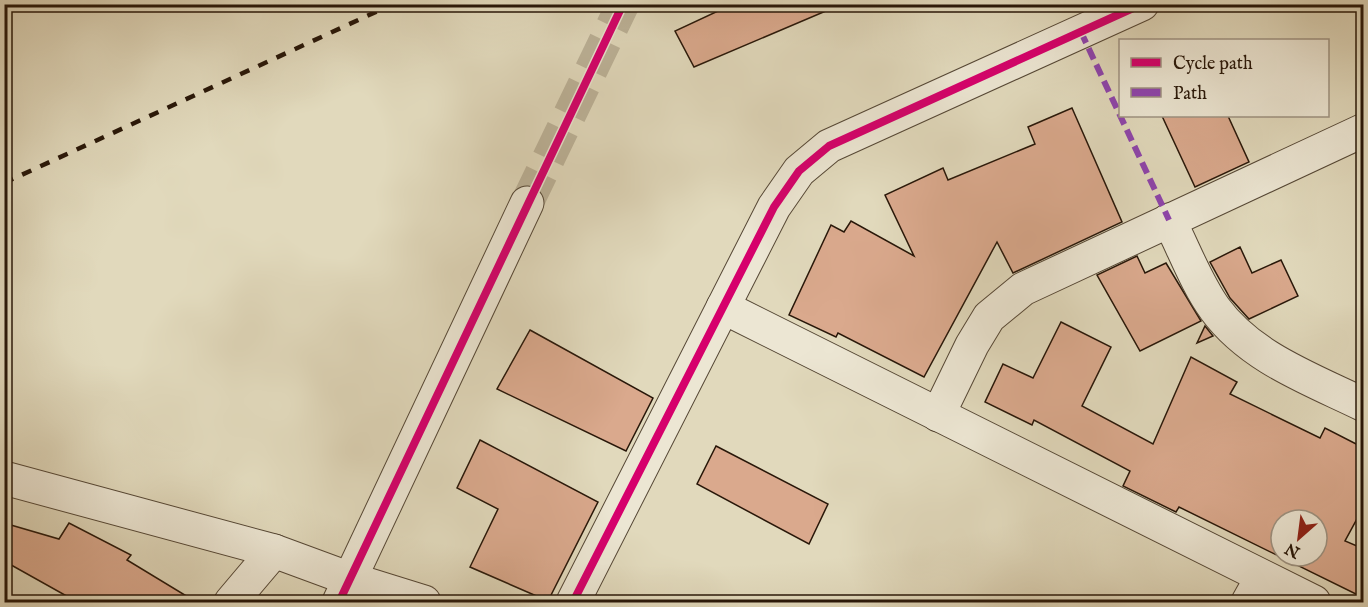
<svg xmlns="http://www.w3.org/2000/svg" width="1368" height="607" viewBox="0 0 1368 607" font-family="'IM FELL English',serif">
<rect width="100%" height="100%" fill="#e1d9bc"/>
<filter id="stains"><feTurbulence type="fractalNoise" baseFrequency=".00333" numOctaves="4"/><feColorMatrix values="0 0 0 0 .2 0 0 0 0 .09 0 0 0 0 .02 0 0 0 .5 -.17"/></filter>
<radialGradient id="worn" r=".72"><stop offset=".6" stop-color="#630" stop-opacity="0"/><stop offset="1" stop-color="#630" stop-opacity=".3"/></radialGradient>
<g fill="#daa98d" stroke="#281709" stroke-width="1.5" fill-rule="evenodd">
<path d="M 733,4 L 840,4 L 840,5 L 694,67 L 675,31 Z"/>
<path d="M 1072,108 L 1122,222 L 1013,273 L 997,242 L 924,377 L 838,333 L 836,337 L 789,315 L 831,225 L 844,232 L 851,221 L 914,256 L 885,195 L 943,168 L 948,180 L 1035,144 L 1028,127 Z"/>
<path d="M 1162,116 L 1228,116 L 1249,162 L 1195,187 Z"/>
<path d="M 1240,247 L 1252,273 L 1281,260 L 1298,296 L 1249,319 L 1230,298 L 1210,262 Z"/>
<path d="M 1137,256 L 1145,273 L 1166,263 L 1201,321 L 1140,351 L 1097,275 Z"/>
<path d="M 1061,322 L 1111,347 L 1082,406 L 1153,444 L 1191,357 L 1237,382 L 1230,394 L 1320,438 L 1325,428 L 1364,448 L 1364,506 L 1345,541 L 1364,549 L 1364,598 L 1179,507 L 1176,512 L 1123,486 L 1130,471 L 1034,420 L 1032,425 L 985,402 L 1003,364 L 1033,378 ZM 1281,520 L 1317,520 L 1317,556 L 1281,556 Z"/>
<path d="M 1205,326 L 1213,336 L 1197,343 Z"/>
<path d="M 530,330 L 653,398 L 626,451 L 497,389 Z"/>
<path d="M 480,440 L 598,502 L 548,601 L 470,567 L 498,509 L 457,488 Z"/>
<path d="M 716,446 L 828,504 L 809,544 L 697,484 Z"/>
<path d="M 4,523 L 59,539 L 69,523 L 131,555 L 127,560 L 198,603 L 79,603 L 4,561 Z"/>
</g>
<g fill="none" stroke-linecap="round" stroke-linejoin="round">
<path stroke="#bcb298" stroke-width="33" stroke-dasharray="33 16" stroke-linecap="butt" d="M 527,203 L 623,4"/>
<g stroke="#564836" stroke-width="35">
<g id="minor">
<path d="M 1169,220 C 1184,249 1196,283 1215,309 C 1251,358 1311,379 1364,405"/>
<path d="M 723,307 L 1314,602"/>
<path d="M 938,415 L 972,345 L 989,317 L 1023,289 L 1364,130"/>
<path d="M 4,478 L 274,551 L 350,579"/>
<path d="M 231,602 L 274,551"/>
<path d="M 1248,602 L 1262,577"/>
</g>
</g>
<g stroke="#564836" stroke-width="35">
<g id="tertiary">
<path d="M 350,579 L 424,602"/>
<path d="M 339,602 L 527,203"/>
<path d="M 573,602 L 774,207 L 799,171 L 829,146 L 1142,4"/>
</g>
</g>
<use href="#minor" stroke="#ece6d3" stroke-width="33"/>
<use href="#tertiary" stroke="#ece6d3" stroke-width="33"/>
<path stroke="#281709" stroke-width="4.5" stroke-dasharray="10 10" stroke-linecap="butt" d="M 4,183 L 393,4"/>
<path stroke="#8e44ad" stroke-width="6" stroke-dasharray="12 6" stroke-linecap="butt" d="M 1081,32 L 1169,220"/>
<g stroke="#ece6d3" stroke-width="11">
<g id="cycleway">
<path d="M 339,602 L 623,4"/>
<path d="M 573,602 L 774,207 L 799,171 L 829,146 L 1142,4"/>
</g>
</g>
<use href="#cycleway" stroke="#d6006c" stroke-width="8"/>
</g>
<rect width="1368" height="607" fill="none" stroke="#e1d9bc" stroke-width="24"/>
<rect x="6" y="6" width="1356" height="595" fill="none" stroke="#281709" stroke-width="3"/>
<rect x="12" y="12" width="1344" height="583" fill="none" stroke="#281709" stroke-width="1.5"/>
<rect x="1119" y="39" width="210" height="78" fill="#ece6d3" stroke="#9e9382" stroke-width="1.5"/>
<rect x="1131" y="58" width="30" height="9" fill="#d6006c" stroke="#9e9382" stroke-width="1.5"/>
<text x="1173" y="69" font-size="18" fill="#281709">Cycle path</text>
<rect x="1131" y="88" width="30" height="9" fill="#8e44ad" stroke="#9e9382" stroke-width="1.5"/>
<text x="1173" y="99" font-size="18" fill="#281709">Path</text>
<g transform="translate(1299 538) rotate(208)"><circle r="28" fill="#ece6d3" stroke="#9e9382" stroke-width="1.5"/>
<path d="M0-4.5L10 22L0 15L-10 22Z" fill="#8f2418"/>
<text y="-9" font-size="16" font-weight="bold" text-anchor="middle" fill="#281709">N</text>
</g>
<rect width="100%" height="100%" filter="url(#stains)"/>
<rect width="100%" height="100%" fill="url(#worn)"/>
</svg>
